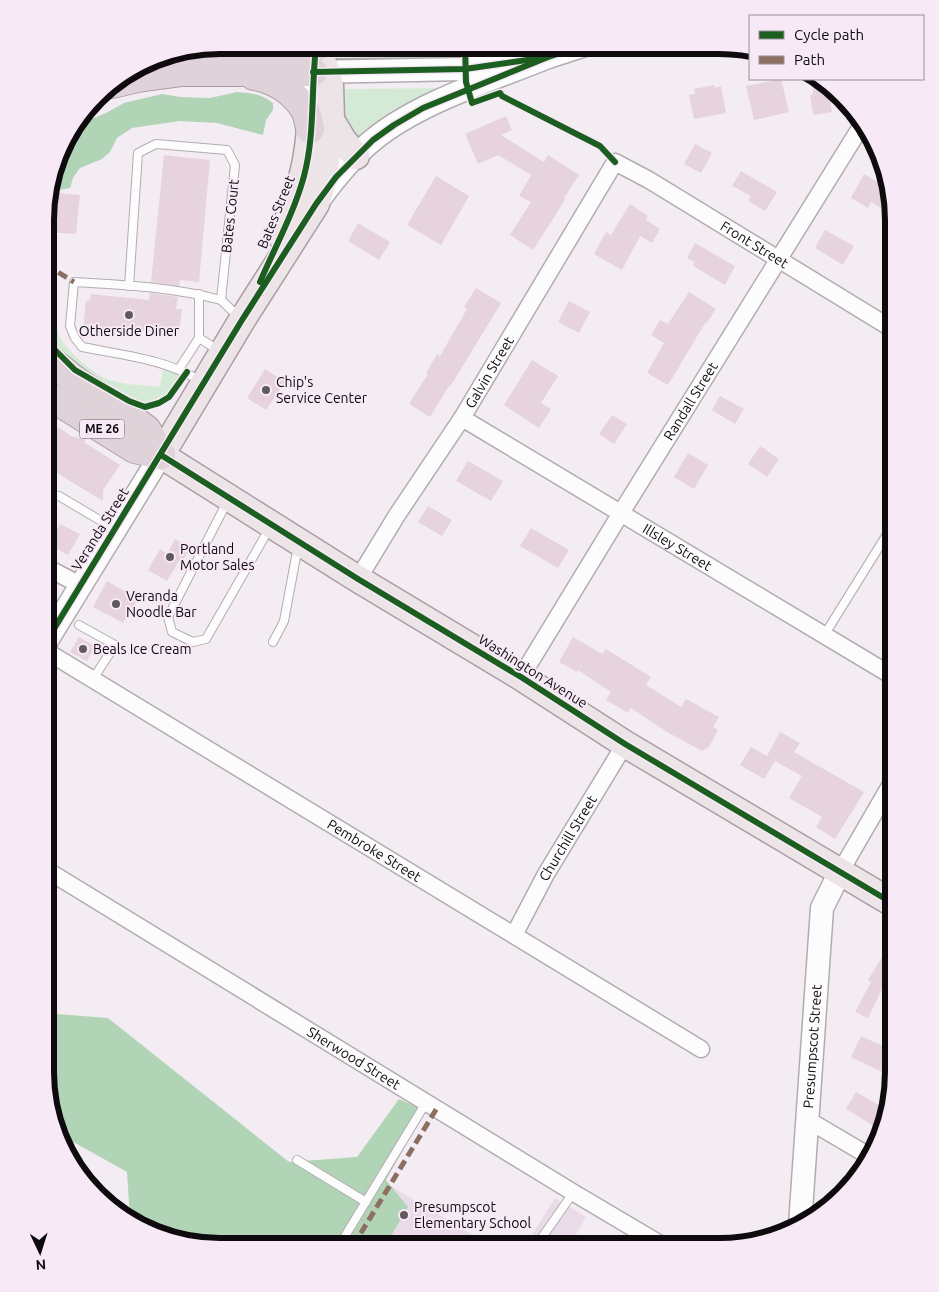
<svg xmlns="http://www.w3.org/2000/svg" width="939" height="1292" viewBox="0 0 939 1292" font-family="Ubuntu,sans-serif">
<rect width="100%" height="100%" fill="#f4ecf3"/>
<g fill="#eadbe8">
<path d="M 388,1184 L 491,1246 L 350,1246 Z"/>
<path d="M 555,1198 L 586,1217 L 569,1247 L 525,1246 Z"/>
</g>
<g fill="#d4ead6">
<path d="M 463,88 L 373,138 L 345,140 L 342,90 L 345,89 Z"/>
<path d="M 56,300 C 56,312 55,323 59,335 C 64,349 95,376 110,380 C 126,385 144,385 160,387 L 163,370 L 173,371 L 181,375 L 164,395 L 142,404 C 119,391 53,359 46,332 C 44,323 46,310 46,301 Z"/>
</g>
<g fill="#b2d4b6">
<path d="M 237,92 C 251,93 262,94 273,103 L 273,110 L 266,120 L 263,135 L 217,123 L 180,121 L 132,128 L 117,138 L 110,152 L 102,159 L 80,168 L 73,178 L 70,188 L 60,190 L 49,188 L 68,133 L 75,125 L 104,114 L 124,103 L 162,94 L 180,97 L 210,98 Z"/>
<path d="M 45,1013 L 108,1018 L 289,1162 L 357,1157 L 399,1099 L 425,1111 L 386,1180 L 408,1207 L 385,1246 L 197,1246 L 130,1218 L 127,1172 L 59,1134 L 45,1072 Z"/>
</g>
<g fill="#e6d3de">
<path d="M 781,79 L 789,112 L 754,120 L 746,86 Z"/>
<path d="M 816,79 L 825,81 L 828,84 L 832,112 L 813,115 L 810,95 L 812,95 Z"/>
<path d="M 714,85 L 714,88 L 721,86 L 726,113 L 694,119 L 689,95 L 695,94 L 694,89 Z"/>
<path d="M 506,116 L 512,130 L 501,135 L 544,162 L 548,155 L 579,175 L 564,198 L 565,199 L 555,216 L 533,250 L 510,235 L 531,202 L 519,196 L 531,175 L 498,155 L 478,164 L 465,134 Z"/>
<path d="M 695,144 L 712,153 L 701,173 L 684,164 Z"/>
<path d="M 164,155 L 210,160 L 199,282 L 180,280 L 179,286 L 151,282 Z"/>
<path d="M 741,171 L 777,192 L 765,211 L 748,201 L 751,196 L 732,186 Z"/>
<path d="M 864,174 L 886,187 L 893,215 L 871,202 L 868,208 L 851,198 Z"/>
<path d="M 436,176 L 469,196 L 441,245 L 407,225 Z"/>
<path d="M 48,192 L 80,195 L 76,234 L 46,232 L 47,197 Z"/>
<path d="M 630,204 L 648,216 L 646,220 L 660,229 L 652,243 L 640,236 L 622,270 L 594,254 L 606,232 L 611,235 Z"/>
<path d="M 358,223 L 390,242 L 379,260 L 348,241 Z"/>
<path d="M 825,230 L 854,246 L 843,265 L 815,248 Z"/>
<path d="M 695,243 L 735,266 L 725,285 L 693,266 L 695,262 L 687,258 Z"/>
<path d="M 476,288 L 501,303 L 450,387 L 449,386 L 430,417 L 409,404 L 428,374 L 426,373 L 437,354 L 440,356 L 467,309 L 464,307 Z"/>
<path d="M 689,292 L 716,309 L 706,324 L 705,323 L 668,385 L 647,373 L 664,343 L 651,335 L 660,320 L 668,324 Z"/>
<path d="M 150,293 L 178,297 L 176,309 L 182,309 L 180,326 L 175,326 L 174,334 L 112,328 L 107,332 L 83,329 L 86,301 L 90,300 L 91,294 L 149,300 Z"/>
<path d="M 569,301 L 590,312 L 579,333 L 558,322 Z"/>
<path d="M 532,360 L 558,376 L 541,403 L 551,409 L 539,428 L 504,405 Z"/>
<path d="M 265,369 L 285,382 L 266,410 L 247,398 Z"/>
<path d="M 720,396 L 744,409 L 735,424 L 712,410 Z"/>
<path d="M 612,415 L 627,424 L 614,444 L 599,434 Z"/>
<path d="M 58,427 L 71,436 L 85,439 L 85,443 L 120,465 L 103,490 L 103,501 L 55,472 L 46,486 L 46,447 Z"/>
<path d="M 760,446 L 779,459 L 767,477 L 748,464 Z"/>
<path d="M 688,453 L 708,465 L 694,489 L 674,477 Z"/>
<path d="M 468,461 L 503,481 L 491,501 L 456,481 Z"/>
<path d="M 428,506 L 452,520 L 442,536 L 418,522 Z"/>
<path d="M 60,524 L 80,534 L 68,555 L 48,544 Z"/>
<path d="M 531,528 L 569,550 L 558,568 L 520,546 Z"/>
<path d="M 175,539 L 190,548 L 182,562 L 179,561 L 167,581 L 148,570 L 160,549 L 167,554 Z"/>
<path d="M 107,581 L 138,599 L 123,623 L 93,607 Z"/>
<path d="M 79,637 L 95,646 L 87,661 L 70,652 Z"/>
<path d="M 573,637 L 602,654 L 606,649 L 651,677 L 646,685 L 681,707 L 686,699 L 719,717 L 713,727 L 718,730 L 709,747 L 702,751 L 667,732 L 631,708 L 628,713 L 606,700 L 611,692 L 578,670 L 577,672 L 559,662 Z"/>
<path d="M 780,732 L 800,743 L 794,752 L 864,792 L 835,839 L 816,827 L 822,817 L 789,798 L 802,776 L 775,761 L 764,779 L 740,765 L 751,747 L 767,756 Z"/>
<path d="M 894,938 L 894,976 L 885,991 L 882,989 L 868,1018 L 855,1012 L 871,982 L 868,980 Z"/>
<path d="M 861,1036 L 894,1051 L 894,1068 L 888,1065 L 884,1073 L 851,1057 Z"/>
<path d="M 856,1092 L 885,1109 L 877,1128 L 846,1109 Z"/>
</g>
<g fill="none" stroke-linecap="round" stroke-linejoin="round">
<g stroke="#b2acb1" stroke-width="10">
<g id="lane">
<path d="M 129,286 L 138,153 L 156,144 L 227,150 L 235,165 L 221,300 L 239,317"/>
<path d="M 199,338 L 218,350"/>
<path d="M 179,369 L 199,338 L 199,294"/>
<path d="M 200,381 C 166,359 122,355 82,347 L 75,338 L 70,326 L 74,282 C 123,285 174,287 221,300"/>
<path d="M 59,496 L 113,528"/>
<path d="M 227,502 L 168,617 L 172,632 L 193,642 L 206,639 L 269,529"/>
<path d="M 79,625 L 115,645 L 93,679"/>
<path d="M 825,634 L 894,523"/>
<path d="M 273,642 L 284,621 L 298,546"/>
<path d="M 297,1160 L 366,1202"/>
<path d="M 339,1246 L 427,1101"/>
<path d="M 536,1246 L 573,1193"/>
</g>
</g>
<g stroke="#b2acb1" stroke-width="19">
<g id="street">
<path id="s1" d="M 462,418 L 894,677"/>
<path d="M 46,567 L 80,585"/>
<path id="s2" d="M 358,579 L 397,515 L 462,418 L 615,162 L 649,180 L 894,330"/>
<path id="s3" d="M 46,651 L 701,1049"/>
<path id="s4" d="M 521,677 L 621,513 L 862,125"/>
<path id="s5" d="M 45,869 L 574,1193 L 665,1247"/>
<path d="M 840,872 L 894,779"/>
<path id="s6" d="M 514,935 L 546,874 L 625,744"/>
<path d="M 808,1120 L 869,1156"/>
</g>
</g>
<g stroke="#b2acb1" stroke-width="25">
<g id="secondary">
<path d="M 313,72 L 465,69 L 548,57 L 582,46"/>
<path d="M 310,126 L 316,47 L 439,46"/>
<path d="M 319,200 C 335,178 352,157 373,140 C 419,102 492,80 548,57"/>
<path d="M 46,642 L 161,455"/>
<path id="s7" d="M 800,1225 L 822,908 L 840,872"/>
</g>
</g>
<g stroke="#ac9da5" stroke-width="29">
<g id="primary">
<path d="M 316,47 L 327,72 L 330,85 L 331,120 L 324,177 L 316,204 L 242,320 L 161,455 L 358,579 L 521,677 L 625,744 L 894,904"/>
<path d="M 331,120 L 343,140 L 356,156"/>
<path d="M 281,236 C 297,200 307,169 310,129"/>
</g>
</g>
<g stroke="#ac9da5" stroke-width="30">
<g id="highway">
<path d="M 209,47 L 316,47"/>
<path d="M 254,76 C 275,79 294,92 305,110 C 308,116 309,123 310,129"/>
<path d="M 112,84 L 138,78 L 182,72 L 313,72"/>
<path d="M 46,357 L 80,384 L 121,410 L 147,430 L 161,455"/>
<path d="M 46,394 L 135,449 L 161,455"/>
</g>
</g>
<use href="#lane" stroke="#fdfcfd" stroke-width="8"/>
<use href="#street" stroke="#fdfcfd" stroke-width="16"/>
<use href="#secondary" stroke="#fdfcfd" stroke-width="22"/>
<use href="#primary" stroke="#ece4e7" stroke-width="26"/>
<use href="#highway" stroke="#dfd3d9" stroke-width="28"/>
<g stroke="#8d6e63" stroke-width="5" stroke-dasharray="10 5" stroke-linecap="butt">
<path d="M 46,264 L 51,268 L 74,282"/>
<path d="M 353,1246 L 437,1108"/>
</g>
<g stroke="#f7e9f6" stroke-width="9">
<g id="cycleway">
<path d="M 465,46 L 466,82 L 472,103 L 500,93 L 502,96 L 600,146 L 615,162"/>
<path d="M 313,72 L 465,69 L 548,57 L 582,46"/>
<path d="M 260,282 C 275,247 294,213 304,176 C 315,135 311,90 316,47 L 439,46"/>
<path d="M 46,336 L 54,349 L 75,370 L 129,401 L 145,407 L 159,403 L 169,397 L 187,372"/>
<path d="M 161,455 L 358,579 L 521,677 L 625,744 L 894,904"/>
<path d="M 46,642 L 242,320 L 316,204 L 336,177 L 373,140 L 394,125 L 423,108 L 548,57"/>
</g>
</g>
<use href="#cycleway" stroke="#1b5e20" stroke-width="6"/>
</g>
<g fill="#5e595e" stroke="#f7e9f6" stroke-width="2">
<circle cx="129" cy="315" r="5"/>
<circle cx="266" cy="390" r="5"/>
<circle cx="170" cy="557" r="5"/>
<circle cx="116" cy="604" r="5"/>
<circle cx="83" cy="649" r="5"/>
<circle cx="404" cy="1215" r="5"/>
</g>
<g text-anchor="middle" stroke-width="4" stroke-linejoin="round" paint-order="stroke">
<rect fill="#f7e9f6" stroke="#544d54" stroke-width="1" x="79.5" y="419.5" width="45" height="19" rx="4"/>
<g font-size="12" font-weight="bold" fill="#0e0a0e">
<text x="102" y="433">ME 26</text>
</g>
<g font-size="14" fill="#0e0a0e" stroke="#f7e9f6">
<text transform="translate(276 212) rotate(-68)" y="5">Bates Street</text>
<text transform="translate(230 216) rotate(-84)" y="5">Bates Court</text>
<text dy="5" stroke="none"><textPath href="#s2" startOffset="652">Front Street</textPath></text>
<text dy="5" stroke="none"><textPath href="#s2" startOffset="245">Galvin Street</textPath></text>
<text dy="5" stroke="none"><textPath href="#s4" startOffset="324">Randall Street</textPath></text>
<text transform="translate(100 529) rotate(-58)" y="5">Veranda Street</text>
<text dy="5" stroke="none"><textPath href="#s1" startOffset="251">Illsley Street</textPath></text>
<text transform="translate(533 671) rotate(32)" y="5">Washington Avenue</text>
<text dy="5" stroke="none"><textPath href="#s6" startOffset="111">Churchill Street</textPath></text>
<text dy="5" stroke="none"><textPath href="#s3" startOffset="384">Pembroke Street</textPath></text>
<text dy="5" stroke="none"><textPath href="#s7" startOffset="179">Presumpscot Street</textPath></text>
<text dy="5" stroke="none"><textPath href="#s5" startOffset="362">Sherwood Street</textPath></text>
</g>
<g font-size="14" fill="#0e0a0e" stroke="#f7e9f6" text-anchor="start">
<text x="129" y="336" text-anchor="middle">Otherside Diner</text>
<text x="276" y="387">Chip's<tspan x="276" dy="16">Service Center</tspan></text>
<text x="180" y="554">Portland<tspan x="180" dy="16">Motor Sales</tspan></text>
<text x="126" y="601">Veranda<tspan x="126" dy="16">Noodle Bar</tspan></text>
<text x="93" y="654">Beals Ice Cream</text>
<text x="414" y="1212">Presumpscot<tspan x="414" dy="16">Elementary School</tspan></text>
</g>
</g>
<path d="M0 0H939V1292H0ZM220 54H719A166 166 0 0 1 885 220V1072A166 166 0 0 1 719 1238H220A166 166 0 0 1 54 1072V220A166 166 0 0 1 220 54Z" fill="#f7e9f6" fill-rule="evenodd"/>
<path fill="none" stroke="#0e0a0e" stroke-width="6" d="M220 54H719A166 166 0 0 1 885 220V1072A166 166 0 0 1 719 1238H220A166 166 0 0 1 54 1072V220A166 166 0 0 1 220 54Z"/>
<rect x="749" y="15" width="175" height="65" fill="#f7e9f6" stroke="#9a9099"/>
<rect x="759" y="31" width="25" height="8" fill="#1b5e20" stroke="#9a9099"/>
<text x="794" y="40" font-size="15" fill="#0e0a0e">Cycle path</text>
<rect x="759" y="56" width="25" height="8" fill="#8d6e63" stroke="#9a9099"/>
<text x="794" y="65" font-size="15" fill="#0e0a0e">Path</text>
<g transform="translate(40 1252) rotate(176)" stroke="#f7e9f6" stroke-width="4" paint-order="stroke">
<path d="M0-4L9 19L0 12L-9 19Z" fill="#0e0a0e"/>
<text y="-8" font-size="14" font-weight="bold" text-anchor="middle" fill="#0e0a0e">N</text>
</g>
</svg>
